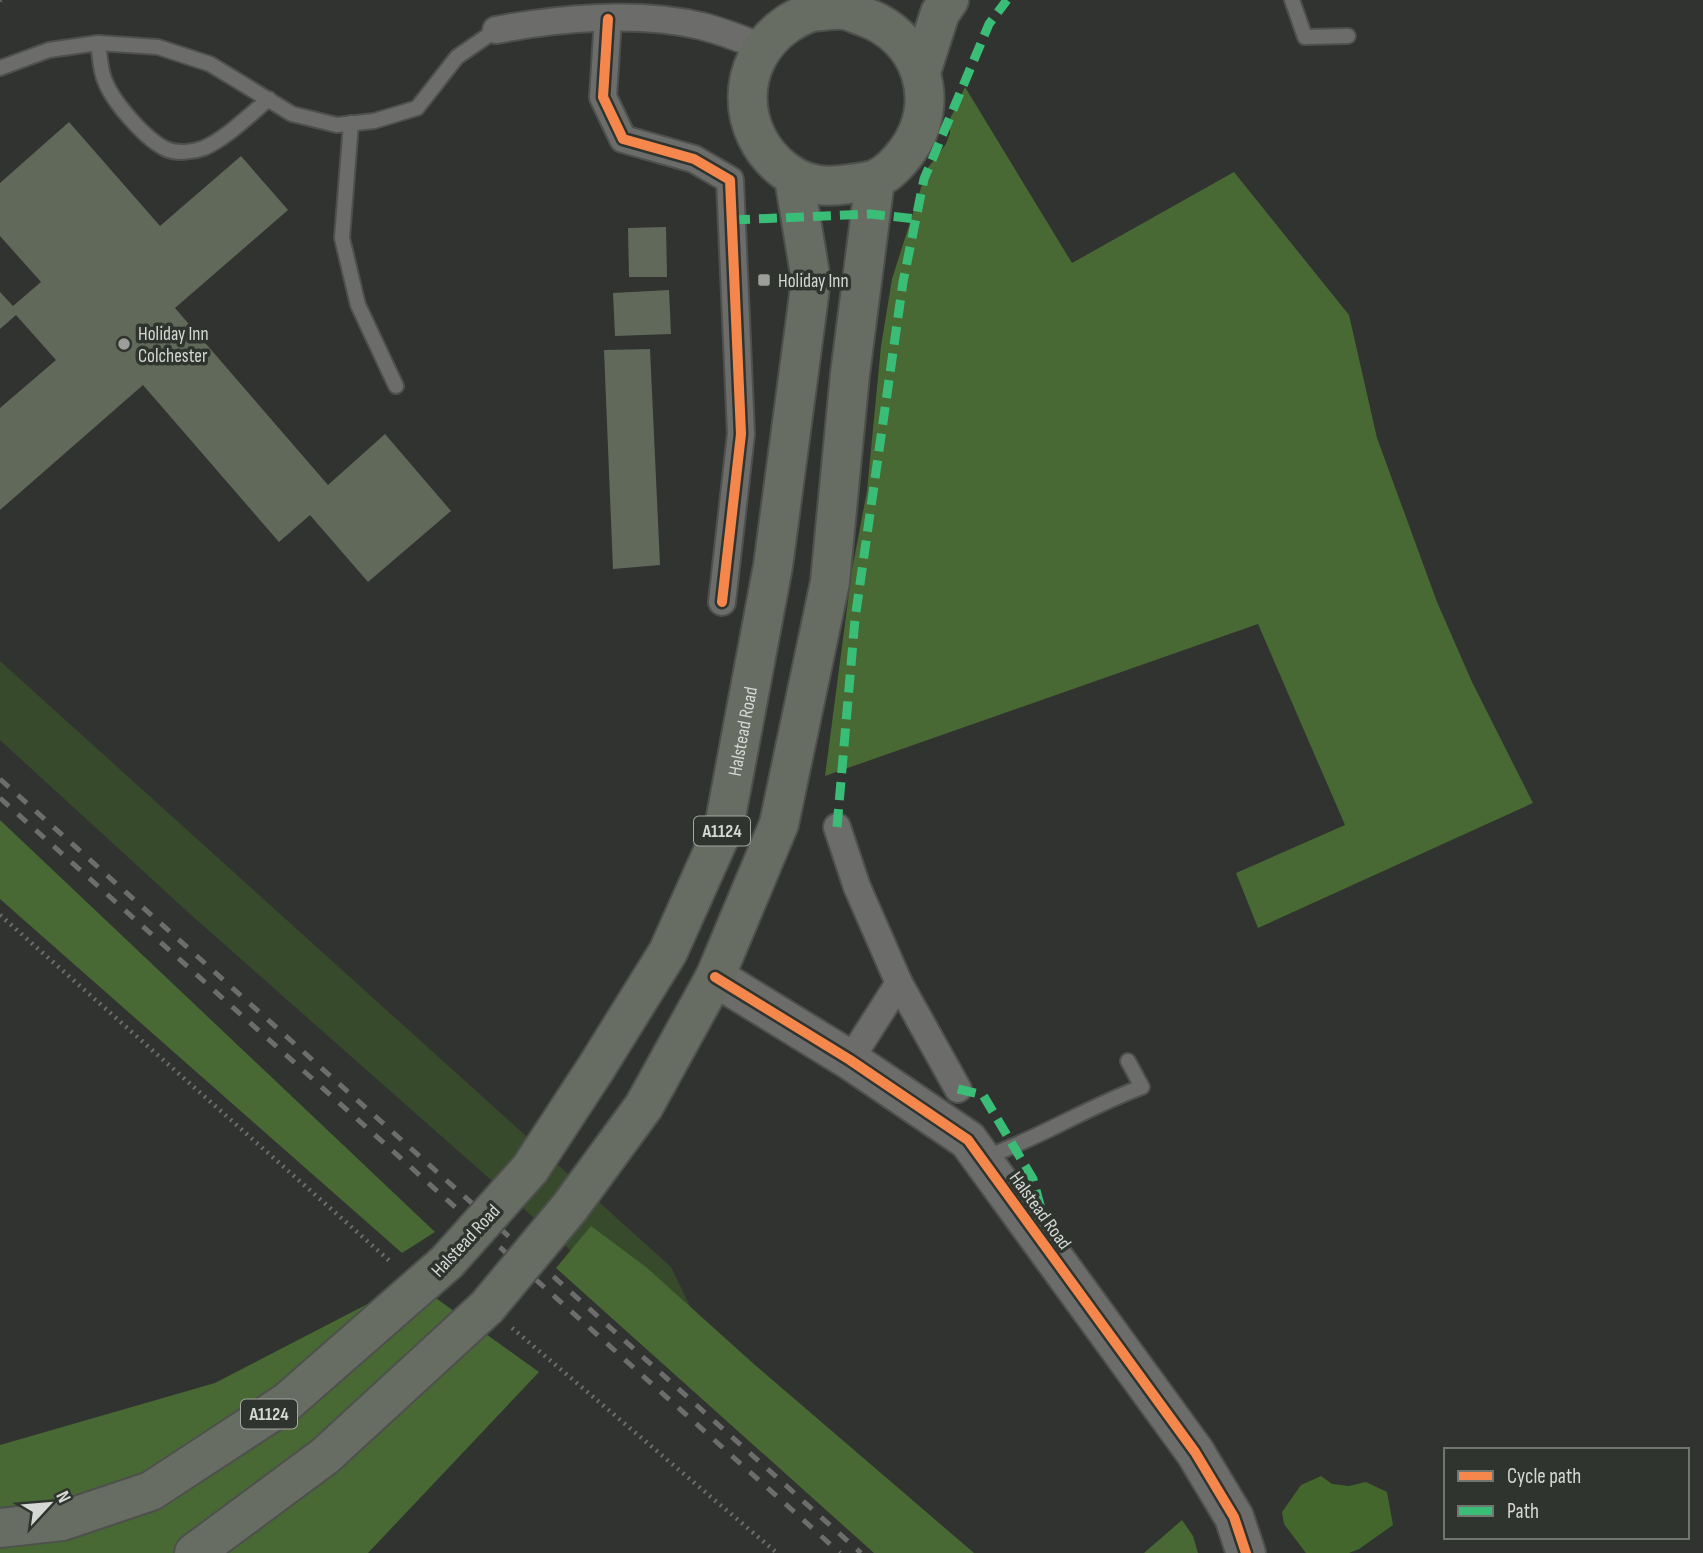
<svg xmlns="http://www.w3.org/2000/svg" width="1703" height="1553" viewBox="0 0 1703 1553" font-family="'Sofia Sans Condensed',sans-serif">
<rect width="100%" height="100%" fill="#313330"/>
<path fill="#374a2c" d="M 0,661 L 671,1267 L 733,1394 L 190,914 L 0,740 Z"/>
<g fill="#486933">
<path d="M 965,87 L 1072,263 L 1234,172 L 1349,315 L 1377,438 L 1437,602 L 1472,682 L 1533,803 L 1258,928 L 1236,873 L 1345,825 L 1258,624 L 825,776 L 852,570 L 867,491 L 881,346 L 892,279 L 927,169 L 946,144 L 950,133 L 950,119 Z"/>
<path d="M 0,820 L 435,1232 L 402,1253 L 0,899 Z"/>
<path d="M 591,1226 L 646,1267 L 755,1365 L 974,1553 L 874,1553 L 556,1268 Z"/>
<path d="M 412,1281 L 539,1372 L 368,1553 L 0,1553 L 0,1445 L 215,1383 Z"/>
<path d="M 1182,1520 L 1193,1536 L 1198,1553 L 1144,1553 Z"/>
</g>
<path fill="#43662d" d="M 1321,1476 L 1332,1484 L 1349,1486 L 1366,1482 L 1387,1492 L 1393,1525 L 1359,1549 L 1349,1553 L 1306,1553 L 1284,1524 L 1282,1512 L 1301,1485 Z"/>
<g fill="#61695b">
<path d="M 69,122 L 160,226 L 241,156 L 288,210 L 175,308 L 328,485 L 385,434 L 451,511 L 368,582 L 310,515 L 279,542 L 143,385 L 0,510 L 0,408 L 56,360 L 16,315 L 0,329 L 0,292 L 13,306 L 41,282 L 0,236 L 0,183 Z"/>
<path d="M 666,227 L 667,277 L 629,277 L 628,228 Z"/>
<path d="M 669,290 L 671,334 L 615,336 L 613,293 Z"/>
<path d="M 650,349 L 660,565 L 613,569 L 604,350 Z"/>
</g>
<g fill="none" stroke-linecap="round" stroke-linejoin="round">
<g stroke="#4e504d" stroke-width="18">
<g id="lane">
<path d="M 1292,0 L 1305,37 L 1348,36"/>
<path d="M 98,43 C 100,56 100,70 105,81 C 113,102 145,139 166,149 C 177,154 193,152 204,148 C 227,138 249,115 269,99"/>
<path d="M 0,68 L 49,50 L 98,43 L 158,47 L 210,64 L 292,114 L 337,125 L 374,121 L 417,108 L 457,57 L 496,30"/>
<path d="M 351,123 L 342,238 L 358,305 L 396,386"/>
<path d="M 983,1158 C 1038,1139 1087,1107 1142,1087 L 1128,1061"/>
</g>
</g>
<g stroke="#4e504d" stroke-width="30">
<g id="street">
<path d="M 608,19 L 603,97 L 623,139 L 694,159 L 730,180 L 741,434 L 722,602"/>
<path d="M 496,30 C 558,18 639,11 701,26 C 722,31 743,40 763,47"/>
<path d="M 837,827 L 857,887 L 899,983 L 850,1060"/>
<path d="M 899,983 L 958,1089"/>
</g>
</g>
<g stroke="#4e504d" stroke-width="42">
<path id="secondary" d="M 715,977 L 850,1060 L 968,1140 L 1195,1452 L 1234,1517 L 1246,1553"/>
</g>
<g stroke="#4e504d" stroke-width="42">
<g id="primary">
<path d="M 812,12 C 823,11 834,9 844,10 C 851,11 858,15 865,17 C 921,37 943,102 907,151 C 899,162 889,173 876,179 C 868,182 857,183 849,184 C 825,188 805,186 784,170 C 736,133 734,62 786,25 C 801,14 822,8 839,0"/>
<path d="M 921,72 L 940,13 L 949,0"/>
<path id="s1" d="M 596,1068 L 668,952 L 724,827 L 773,566 L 811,280 L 794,178"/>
<path d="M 644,1106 L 715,977 L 779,824 L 830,582 L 850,374 L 875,180"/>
<path d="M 0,1528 L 62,1521 L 151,1491 L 287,1402 L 447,1262"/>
<path d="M 194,1553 L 325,1456 L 487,1307"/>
</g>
</g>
<g stroke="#6c6d6c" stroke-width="4.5" stroke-dasharray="2 5" stroke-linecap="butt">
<path d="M 0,1 L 1,0"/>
<path d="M 0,915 L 392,1263"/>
<path d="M 512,1328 L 777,1553"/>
</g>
<use href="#lane" stroke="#6c6d6b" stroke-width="14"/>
<use href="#street" stroke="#6c6d6b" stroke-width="26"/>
<use href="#secondary" stroke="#6c6d6b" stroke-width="38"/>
<use href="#primary" stroke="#676d63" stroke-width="38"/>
<g stroke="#6c6d6c" stroke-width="5" stroke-dasharray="12 12" stroke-linecap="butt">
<path d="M 0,779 L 861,1553"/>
<path d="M 0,798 L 840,1553"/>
</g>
<g stroke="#4e504d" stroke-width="42" stroke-linecap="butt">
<g id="primary-bridge">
<path d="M 447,1262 L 530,1169 L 596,1068"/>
<path d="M 487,1307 L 570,1207 L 644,1106"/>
</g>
</g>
<use href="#primary-bridge" stroke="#676d63" stroke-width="38"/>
<g stroke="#3abd76" stroke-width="9" stroke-dasharray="18 9" stroke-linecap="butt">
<path d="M 732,220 L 870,214 L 916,219"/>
<path d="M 837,827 L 855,619 L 903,282 L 924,179 L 989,24 L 1007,0"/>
<path d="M 958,1089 L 983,1095 L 1033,1179 L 1051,1246"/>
</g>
<g stroke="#30342f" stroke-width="15">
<g id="cycleway">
<path d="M 608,19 L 603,97 L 623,139 L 694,159 L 730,180 L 741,434 L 722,602"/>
<path d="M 715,977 L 850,1060 L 968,1140 L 1195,1452 L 1234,1517 L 1246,1553"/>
</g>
</g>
<use href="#cycleway" stroke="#f5874c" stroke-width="10"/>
</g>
<g fill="#9c9e9b" stroke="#30342f" stroke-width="2.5">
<rect x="757" y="273" width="14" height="14" rx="3.5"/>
<circle cx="124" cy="344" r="7"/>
</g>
<g text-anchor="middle" stroke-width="7" stroke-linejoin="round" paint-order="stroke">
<g fill="#30342f" stroke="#a4a7a2" stroke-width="2">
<rect x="694" y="816.5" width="56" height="29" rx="5"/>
<rect x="241" y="1399.5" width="56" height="29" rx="5"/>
</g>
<g font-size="18" font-weight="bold" fill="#d5d8d4">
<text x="722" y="837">A1124</text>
<text x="269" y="1420">A1124</text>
</g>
<g font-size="19" fill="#d5d8d4" stroke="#30342f" text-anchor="start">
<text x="778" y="287">Holiday Inn</text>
<text x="138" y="340">Holiday Inn<tspan x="138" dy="22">Colchester</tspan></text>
</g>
<g font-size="19" fill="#d5d8d4" stroke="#30342f">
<text dy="7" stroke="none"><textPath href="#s1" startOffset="371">Halstead Road</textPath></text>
<text transform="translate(1041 1210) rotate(54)" y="7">Halstead Road</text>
<text transform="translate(465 1240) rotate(-47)" y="7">Halstead Road</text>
</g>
</g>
<rect x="1444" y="1448" width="245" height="91" fill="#30342f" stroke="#727671" stroke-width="2"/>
<rect x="1458" y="1471" width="35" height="10" fill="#f5874c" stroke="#727671" stroke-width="2"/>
<text x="1507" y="1483" font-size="21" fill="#d5d8d4">Cycle path</text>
<rect x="1458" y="1506" width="35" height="10" fill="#3abd76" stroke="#727671" stroke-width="2"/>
<text x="1507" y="1518" font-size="21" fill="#d5d8d4">Path</text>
<g transform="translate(49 1504) rotate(64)" stroke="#30342f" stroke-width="5" paint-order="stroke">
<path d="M0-5L12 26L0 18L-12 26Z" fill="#d5d8d4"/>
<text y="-10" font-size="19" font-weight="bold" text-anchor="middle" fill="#d5d8d4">N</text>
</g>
</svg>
